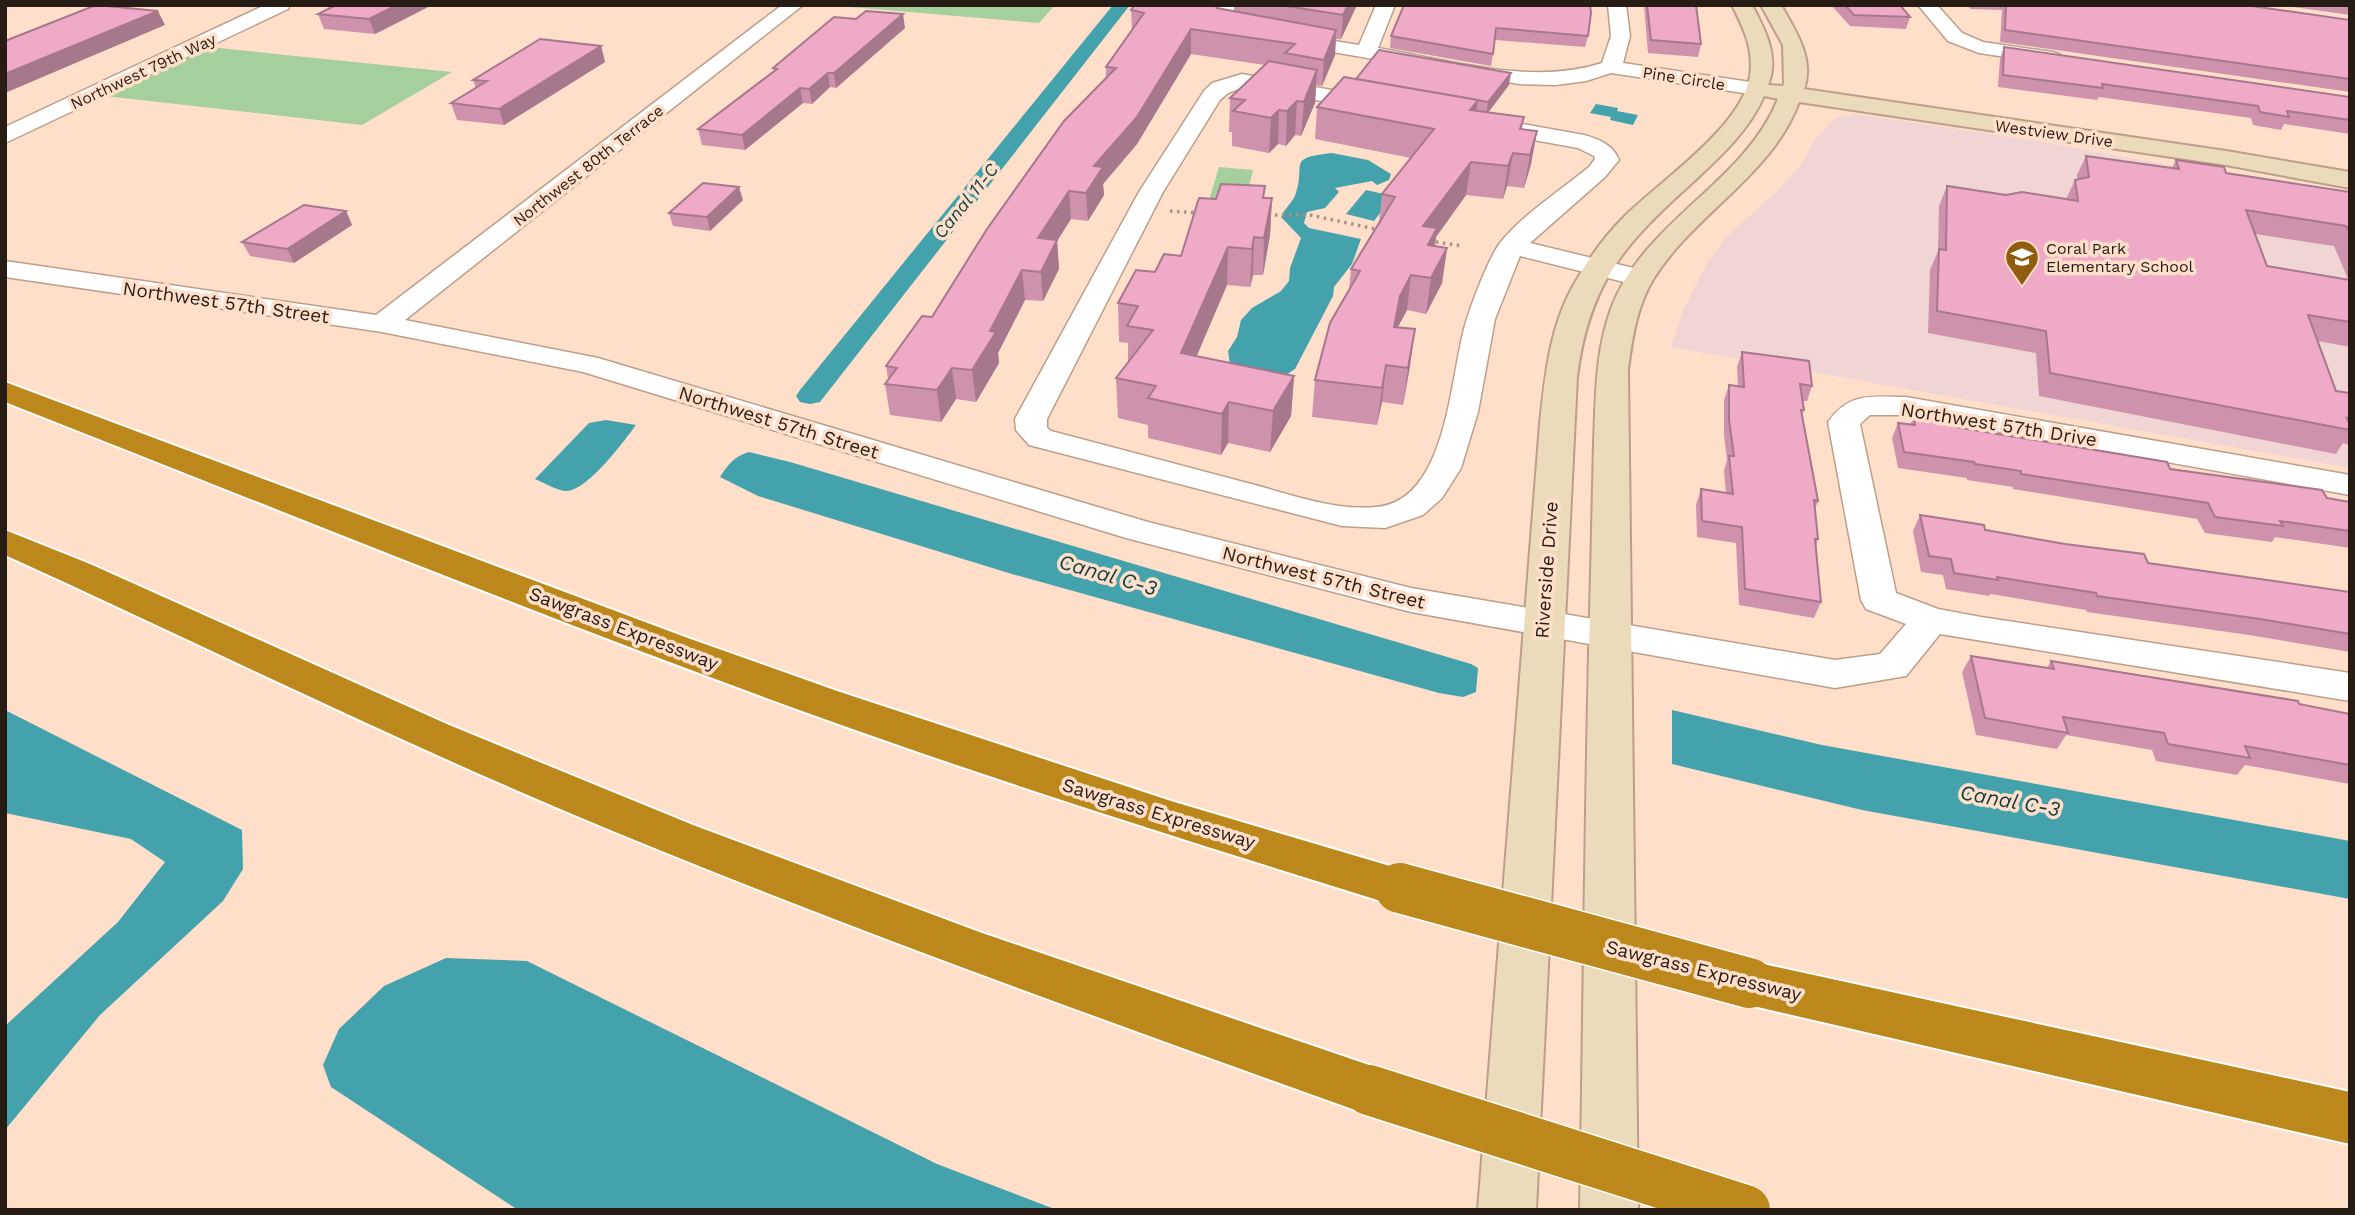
<svg xmlns="http://www.w3.org/2000/svg" width="2355" height="1215" viewBox="0 0 2355 1215" font-family="'Work Sans',sans-serif">
<rect width="100%" height="100%" fill="#ffdfca"/>
<path fill="#f0d5d4" d="M 1855,114 L 2026,139 L 2350,198 L 2350,468 L 1671,347 L 1684,309 L 1706,265 L 1726,237 L 1777,191 L 1801,165 L 1815,140 L 1834,119 Z"/>
<g fill="#a5d09e">
<path d="M 827,5 L 1055,5 L 1039,23 Z"/>
<path d="M 209,47 L 452,72 L 362,125 L 105,96 Z"/>
<path d="M 1219,167 L 1253,170 L 1245,202 L 1209,200 Z"/>
</g>
<g fill="#44a2ac">
<path d="M 1596,104 L 1618,108 L 1617,111 L 1638,115 L 1633,125 L 1610,120 L 1611,117 L 1590,113 Z"/>
<path d="M 1332,153 L 1368,160 L 1391,174 L 1389,180 L 1377,185 L 1372,181 L 1335,188 L 1339,192 L 1325,208 L 1307,212 L 1304,223 L 1309,228 L 1361,239 L 1352,264 L 1334,287 L 1333,296 L 1295,369 L 1280,379 L 1230,365 L 1228,351 L 1237,337 L 1241,320 L 1252,308 L 1281,291 L 1289,281 L 1290,268 L 1301,238 L 1281,217 C 1285,207 1293,203 1296,193 C 1306,163 1286,158 1332,153 Z"/>
<path d="M 1366,190 L 1393,196 L 1374,221 L 1346,214 Z"/>
<path d="M 606,420 L 636,425 C 624,441 588,490 567,491 C 558,491 544,483 535,479 L 589,423 Z"/>
<path d="M 749,452 L 790,462 L 1471,664 L 1478,668 L 1476,692 L 1463,697 L 1439,693 L 1012,574 L 758,496 L 720,477 C 728,464 735,456 749,452 Z"/>
<path d="M 5,710 L 242,830 L 243,869 L 223,901 L 100,1015 L 5,1130 L 5,1026 L 118,922 L 165,862 L 131,839 L 5,813 Z"/>
<path d="M 1672,710 L 1822,745 L 2350,841 L 2350,899 L 1862,810 L 1672,764 Z"/>
<path d="M 446,958 L 527,961 L 937,1164 L 1057,1210 L 518,1210 L 331,1087 L 323,1065 L 339,1029 L 384,986 Z"/>
</g>
<g fill="none" stroke-linecap="round" stroke-linejoin="round">
<path fill="#44a2ac" fill-rule="evenodd" d="M 1113,5 L 1130,5 L 820,402 L 810,404 L 800,402 L 796,396 L 800,390 Z"/>
<g stroke="#bc9f8a" stroke-width="3">
<g id="street">
<path d="M 265,5 L 290,5 L 288,9 L 5,143 L 5,127 Z"/>
<path d="M 782,5 L 803,5 L 405,320 L 598,358 L 1148,522 L 1411,588 L 1835,660 L 1880,654 L 1906,624 L 1866,609 L 1861,600 L 1828,422 C 1850,391 1873,397 1906,397 L 2350,475 L 2350,495 L 1906,415 L 1870,415 L 1860,424 L 1896,593 L 1938,609 L 1981,617 L 2350,673 L 2350,701 L 1940,634 L 1906,676 L 1835,688 L 1411,612 L 1126,538 L 583,372 L 382,332 L 5,277 L 5,261 L 376,315 Z"/>
<path d="M 1218,5 L 1237,5 L 1230,20 L 1243,26 L 1359,45 L 1376,5 L 1395,5 L 1378,48 C 1449,60 1532,86 1602,63 L 1611,36 L 1608,5 L 1626,5 L 1630,36 L 1623,63 L 1757,83 L 1765,84 L 1768,89 L 1765,94 L 1757,95 L 1611,73 L 1586,81 L 1556,85 L 1519,84 L 1233,35 L 1217,30 L 1210,20 Z"/>
<path d="M 1918,5 L 1937,5 L 1962,33 L 1983,42 L 2052,52 L 2059,54 L 2062,58 L 2059,62 L 2052,64 L 1979,53 L 1948,41 Z"/>
<path d="M 1242,74 L 1584,135 C 1599,139 1613,145 1619,160 L 1605,177 L 1530,243 L 1650,272 L 1653,278 L 1650,284 L 1640,286 L 1520,256 L 1495,319 L 1478,412 L 1461,468 L 1442,498 L 1423,515 L 1385,528 L 1342,526 L 1029,445 L 1016,430 L 1015,419 L 1139,192 L 1204,91 L 1212,83 ZM 1244,87 L 1578,148 L 1594,156 L 1595,159 L 1589,167 C 1560,191 1523,214 1500,243 C 1488,259 1470,307 1464,329 C 1450,381 1446,502 1376,507 C 1334,511 1290,494 1251,484 C 1185,466 1118,449 1051,431 L 1047,428 L 1047,419 L 1163,192 L 1220,100 L 1228,93 Z"/>
</g>
</g>
<g stroke="#bc9f8a" stroke-width="4">
<path id="secondary" d="M 1732,5 L 1752,5 C 1765,30 1780,57 1768,85 L 1783,86 L 1784,83 L 1783,45 L 1761,5 L 1781,5 C 1795,30 1815,59 1804,89 L 2226,151 L 2350,172 L 2350,188 L 2226,165 L 1799,102 C 1772,175 1694,214 1654,278 C 1637,305 1632,339 1628,370 L 1638,1210 L 1580,1210 C 1584,997 1585,785 1591,573 C 1592,530 1593,486 1594,443 C 1596,397 1595,353 1611,309 C 1643,221 1744,184 1778,99 L 1764,96 C 1749,131 1719,158 1692,183 C 1624,244 1589,283 1577,377 L 1536,1210 L 1478,1210 L 1540,424 C 1545,375 1550,324 1576,281 C 1589,258 1605,236 1624,217 C 1660,181 1741,128 1750,76 C 1754,49 1744,29 1732,5 Z"/>
</g>
<g stroke="#fff" stroke-width="4">
<g id="highway">
<path d="M 5,382 L 685,637 L 837,691 L 1171,801 L 1400,869 L 1417,874 L 1424,888 L 1417,902 L 1400,907 C 1201,845 1001,783 805,712 C 536,615 271,506 5,402 Z"/>
<path d="M 5,530 L 90,564 L 449,725 L 693,825 L 982,933 L 1369,1065 L 1388,1072 L 1396,1090 L 1388,1108 L 1369,1115 C 1099,1018 829,922 565,811 C 376,731 192,640 5,555 Z"/>
<path d="M 1749,961 L 2350,1092 L 2350,1144 L 1749,1005 L 1731,998 L 1724,983 L 1731,968 Z"/>
</g>
</g>
<g stroke="#aa9283" stroke-width="3.5" stroke-dasharray="2.5 4.5" stroke-linecap="butt">
<path d="M 1170,211 L 1200,213"/>
<path d="M 1268,215 L 1310,215 L 1380,230"/>
<path d="M 1429,241 L 1463,246"/>
</g>
<use href="#street" fill="#fff" fill-rule="evenodd"/>
<use href="#secondary" fill="#ebdbbb" fill-rule="evenodd"/>
<use href="#highway" fill="#bc871b" fill-rule="evenodd"/>
<g stroke="#fff" stroke-width="53" stroke-linecap="butt">
<g id="highway-bridge">
<path d="M 1400,888 L 1749,983"/>
<path d="M 1369,1090 L 1745,1210"/>
</g>
</g>
<use href="#highway-bridge" stroke="#bc871b" stroke-width="50"/>
</g>
<g fill="#ce92ac" fill-rule="evenodd">
<path d="M 432,5 L 375,34 L 324,29 L 318,14 Z"/>
<path d="M 1234,5 L 1357,5 L 1341,39 L 1336,39 L 1335,55 L 1322,86 L 1316,85 L 1315,103 L 1301,136 L 1295,135 L 1286,146 L 1278,144 L 1269,153 L 1232,146 L 1232,132 L 1229,132 L 1230,98 L 1265,65 L 1191,54 L 1137,144 L 1103,184 L 1104,195 L 1088,221 L 1071,219 L 1057,241 L 1059,269 L 1043,301 L 1025,300 L 998,353 L 999,363 L 976,402 L 956,399 L 941,422 L 890,415 L 885,384 L 888,379 L 886,366 L 932,317 L 1106,78 L 1106,67 L 1132,30 L 1131,10 L 1217,8 L 1234,12 Z"/>
<path d="M 1404,5 L 1588,36 L 1585,47 L 1495,40 L 1491,66 L 1390,48 L 1391,36 Z"/>
<path d="M 1644,5 L 1696,5 L 1701,44 L 1698,57 L 1648,53 Z"/>
<path d="M 1831,5 L 1900,5 L 1910,17 L 1906,29 L 1850,26 Z"/>
<path d="M 1966,5 L 2245,5 L 2350,20 L 2350,92 L 2000,42 L 2002,10 L 1971,9 Z"/>
<path d="M 2279,5 L 2350,5 L 2350,15 Z"/>
<path d="M 905,28 L 836,88 L 830,87 L 812,104 L 803,103 L 745,150 L 702,145 L 698,129 L 774,71 L 773,68 Z"/>
<path d="M 601,46 L 605,62 L 504,125 L 457,120 L 451,103 L 476,88 L 473,80 Z"/>
<path d="M 2004,47 L 2350,97 L 2350,134 L 2284,124 L 2281,130 L 2253,125 L 2251,118 L 2099,97 L 2097,100 L 1998,87 L 2000,59 Z"/>
<path d="M 1356,79 L 1509,85 L 1488,113 L 1524,117 L 1522,129 L 1537,131 L 1531,164 L 1524,188 L 1507,186 L 1503,199 L 1466,195 L 1436,237 L 1435,246 L 1447,248 L 1442,283 L 1426,314 L 1407,310 L 1398,327 L 1410,366 L 1403,405 L 1382,402 L 1377,425 L 1312,417 L 1315,380 L 1349,291 L 1351,269 L 1379,223 L 1382,194 L 1411,158 L 1315,139 L 1317,107 Z"/>
<path d="M 2086,156 L 2172,168 L 2176,160 L 2226,173 L 2350,192 L 2350,347 L 2318,341 L 2336,391 L 2350,393 L 2350,445 L 2343,443 L 2336,454 L 2039,396 L 2036,353 L 1928,333 L 1930,270 L 1938,251 L 1939,206 L 1947,186 L 2006,195 L 2066,199 L 2075,180 L 2077,180 L 2077,175 ZM 2255,234 L 2334,246 L 2348,279 L 2267,266 Z"/>
<path d="M 1265,198 L 1272,198 L 1270,235 L 1263,275 L 1253,275 L 1250,287 L 1227,285 L 1196,356 L 1294,376 L 1291,416 L 1270,452 L 1228,443 L 1221,455 L 1148,438 L 1148,425 L 1118,418 L 1116,378 L 1128,362 L 1128,343 L 1119,342 L 1118,303 L 1155,272 L 1181,256 L 1216,199 Z"/>
<path d="M 743,200 L 710,231 L 673,226 L 669,213 Z"/>
<path d="M 346,211 L 352,225 L 294,263 L 250,256 L 242,242 Z"/>
<path d="M 1742,352 L 1812,386 L 1807,401 L 1803,401 L 1804,410 L 1802,416 L 1818,501 L 1815,509 L 1818,539 L 1816,546 L 1821,602 L 1814,618 L 1739,605 L 1736,543 L 1697,537 L 1696,505 L 1701,489 L 1726,493 L 1724,471 L 1727,460 L 1724,435 L 1724,400 L 1729,385 L 1738,386 L 1737,367 Z"/>
<path d="M 1914,417 L 1956,427 L 2350,502 L 2350,548 L 2275,537 L 2272,542 L 2205,533 L 2197,519 L 2013,489 L 2013,487 L 1967,480 L 1967,478 L 1898,468 L 1892,438 L 1898,423 L 1910,425 Z"/>
<path d="M 1920,515 L 2148,563 L 2350,592 L 2350,652 L 2249,635 L 2087,612 L 2086,610 L 1991,594 L 1989,596 L 1946,589 L 1943,575 L 1921,572 L 1913,531 Z"/>
<path d="M 1971,656 L 2047,668 L 2051,661 L 2350,714 L 2350,784 L 2245,765 L 2237,775 L 2156,761 L 2152,750 L 2066,735 L 2057,749 L 1976,735 L 1962,672 Z"/>
</g>
<g fill="#a7778c">
<path d="M 397,5 L 432,5 L 375,34 L 369,19 Z"/>
<path d="M 1348,5 L 1357,5 L 1341,39 L 1343,15 Z"/>
<path d="M 158,11 L 165,25 L 5,93 L 5,74 Z"/>
<path d="M 903,14 L 905,28 L 836,88 L 834,73 Z"/>
<path d="M 1191,29 L 1191,54 L 1137,144 L 1103,184 L 1104,195 L 1088,221 L 1086,193 L 1094,166 Z"/>
<path d="M 1336,30 L 1335,55 L 1322,86 L 1324,60 Z"/>
<path d="M 601,46 L 605,62 L 504,125 L 499,109 Z"/>
<path d="M 1317,70 L 1315,103 L 1301,136 L 1304,102 Z"/>
<path d="M 828,73 L 830,87 L 812,104 L 809,89 Z"/>
<path d="M 1511,73 L 1509,85 L 1486,115 L 1488,102 Z"/>
<path d="M 800,88 L 803,103 L 745,150 L 742,135 Z"/>
<path d="M 1478,100 L 1474,132 L 1470,110 Z"/>
<path d="M 1297,101 L 1295,135 L 1286,146 L 1287,111 Z"/>
<path d="M 1279,110 L 1278,144 L 1269,153 L 1271,118 Z"/>
<path d="M 1537,131 L 1531,164 L 1524,188 L 1530,155 Z"/>
<path d="M 1513,153 L 1507,186 L 1503,199 L 1508,166 Z"/>
<path d="M 1471,162 L 1466,195 L 1436,237 L 1432,263 L 1423,226 Z"/>
<path d="M 739,187 L 743,200 L 710,231 L 707,217 Z"/>
<path d="M 1069,191 L 1071,219 L 1057,241 L 1059,269 L 1043,301 L 1038,238 Z"/>
<path d="M 1272,198 L 1270,235 L 1263,275 L 1264,238 Z"/>
<path d="M 346,211 L 352,225 L 294,263 L 287,249 Z"/>
<path d="M 1254,237 L 1253,275 L 1250,287 L 1252,249 Z"/>
<path d="M 1228,247 L 1227,285 L 1181,393 L 1181,353 Z"/>
<path d="M 1447,248 L 1442,283 L 1426,314 L 1431,278 Z"/>
<path d="M 1022,270 L 1025,300 L 998,353 L 999,363 L 976,402 L 972,370 L 990,331 Z"/>
<path d="M 1411,275 L 1407,310 L 1395,332 L 1394,327 L 1400,296 Z"/>
<path d="M 1415,329 L 1410,366 L 1403,405 L 1408,368 Z"/>
<path d="M 1386,365 L 1382,402 L 1377,425 L 1382,388 Z"/>
<path d="M 952,368 L 956,399 L 941,422 L 937,390 Z"/>
<path d="M 1294,376 L 1291,416 L 1270,452 L 1273,411 Z"/>
<path d="M 1229,402 L 1228,443 L 1221,455 L 1222,414 Z"/>
</g>
<g fill="#efaac8" stroke="#a7778c" stroke-width="2">
<path d="M 96,5 L 158,11 L 5,74 L 5,41 Z"/>
<path d="M 336,5 L 397,5 L 369,19 L 318,14 Z"/>
<path d="M 1135,5 L 1215,5 L 1217,8 L 1336,30 L 1324,60 L 1285,53 L 1295,44 L 1191,29 L 1137,117 L 1094,166 L 1103,167 L 1086,193 L 1069,191 L 1038,238 L 1057,240 L 1041,272 L 1022,270 L 990,331 L 996,332 L 972,370 L 952,368 L 937,390 L 885,384 L 897,368 L 886,366 L 922,316 L 932,317 L 987,229 L 1064,121 L 1116,68 L 1106,67 L 1144,13 L 1131,10 Z"/>
<path d="M 1280,5 L 1348,5 L 1343,15 Z"/>
<path d="M 1404,5 L 1590,5 L 1591,13 L 1588,36 L 1496,28 L 1493,54 L 1391,36 Z"/>
<path d="M 1647,5 L 1696,5 L 1701,44 L 1651,40 Z"/>
<path d="M 1845,5 L 1900,5 L 1910,17 L 1854,15 Z"/>
<path d="M 2006,5 L 2245,5 L 2350,20 L 2350,79 L 2005,30 Z"/>
<path d="M 866,11 L 903,14 L 834,73 L 828,73 L 809,89 L 800,88 L 742,135 L 698,129 L 777,69 L 773,68 L 834,17 L 856,19 Z"/>
<path d="M 540,39 L 601,46 L 499,109 L 451,103 L 487,81 L 473,80 Z"/>
<path d="M 2004,47 L 2350,97 L 2350,120 L 2287,111 L 2289,117 L 2260,112 L 2258,106 L 2102,84 L 2103,88 L 2003,75 Z"/>
<path d="M 1379,50 L 1511,73 L 1488,102 L 1356,79 Z"/>
<path d="M 1269,61 L 1317,70 L 1304,102 L 1297,101 L 1287,111 L 1279,110 L 1271,118 L 1233,111 L 1245,100 L 1230,98 Z"/>
<path d="M 1344,77 L 1478,100 L 1470,110 L 1524,117 L 1520,129 L 1537,131 L 1530,155 L 1513,153 L 1508,166 L 1471,162 L 1423,226 L 1437,228 L 1428,245 L 1447,248 L 1431,278 L 1411,275 L 1400,296 L 1394,327 L 1415,329 L 1408,368 L 1386,365 L 1382,388 L 1315,380 L 1330,323 L 1360,271 L 1351,269 L 1395,197 L 1382,194 L 1434,129 L 1317,107 Z"/>
<path d="M 2086,156 L 2179,169 L 2176,160 L 2224,167 L 2226,173 L 2350,192 L 2350,233 L 2346,226 L 2246,210 L 2267,266 L 2350,280 L 2350,322 L 2308,315 L 2336,391 L 2350,393 L 2350,419 L 2347,418 L 2350,425 L 2350,430 L 2050,373 L 2046,331 L 1937,311 L 1939,249 L 1946,250 L 1947,186 L 2006,195 L 2022,192 L 2078,201 L 2075,180 L 2089,177 Z"/>
<path d="M 703,183 L 739,187 L 707,217 L 669,213 Z"/>
<path d="M 1221,184 L 1265,186 L 1263,198 L 1272,198 L 1264,238 L 1254,237 L 1252,249 L 1228,247 L 1181,353 L 1294,376 L 1273,411 L 1229,402 L 1222,414 L 1148,398 L 1156,386 L 1116,378 L 1153,330 L 1127,326 L 1138,306 L 1118,303 L 1136,270 L 1155,272 L 1164,254 L 1181,256 L 1199,198 L 1216,199 Z"/>
<path d="M 304,205 L 346,211 L 287,249 L 242,242 Z"/>
<path d="M 1742,352 L 1809,361 L 1812,386 L 1800,384 L 1804,410 L 1801,410 L 1818,501 L 1814,500 L 1818,539 L 1815,539 L 1821,602 L 1745,589 L 1742,527 L 1702,521 L 1701,489 L 1733,494 L 1729,456 L 1734,456 L 1729,420 L 1729,385 L 1744,387 Z"/>
<path d="M 1914,417 L 1955,423 L 1956,427 L 2167,462 L 2170,469 L 2322,490 L 2327,498 L 2350,502 L 2350,531 L 2280,521 L 2283,526 L 2215,517 L 2208,503 L 2021,474 L 2021,471 L 1975,464 L 1974,462 L 1904,452 L 1898,423 L 1915,425 Z"/>
<path d="M 1920,515 L 1984,525 L 1985,530 L 2065,544 L 2144,554 L 2148,563 L 2350,592 L 2350,634 L 2260,619 L 2097,596 L 2096,593 L 1997,577 L 1998,580 L 1954,573 L 1951,559 L 1929,556 Z"/>
<path d="M 1971,656 L 2054,669 L 2051,661 L 2298,701 L 2299,704 L 2350,714 L 2350,765 L 2245,746 L 2250,758 L 2168,744 L 2164,733 L 2063,717 L 2068,733 L 1985,718 Z"/>
</g>
<defs>
<g id="school-pin" transform="scale(1.75)"><path d="M0 17L-7.5 6A9.5 9.5 0 1 1 7.5 6Z" fill="#905c0e" stroke="#ffdfca"/><path d="M0-5L7-2L0 1L-7-2ZM-4 1L0 2.5L4 1V4Q0 6-4 4Z" fill="#fff"/></g>
</defs>
<g fill-rule="evenodd">
<use href="#school-pin" x="2022" y="257"/>
</g>
<g text-anchor="middle" stroke-width="7" stroke-linejoin="round" paint-order="stroke">
<g font-size="16" fill="#271c14" stroke="#ffdfca">
<text transform="translate(143 71) rotate(-25)" y="6">Northwest 79th Way</text>
<text transform="translate(1684 78) rotate(9)" y="6">Pine Circle</text>
<text transform="translate(2054 133) rotate(8)" y="6">Westview Drive</text>
<text transform="translate(588 165) rotate(-38)" y="6">Northwest 80th Terrace</text>
</g>
<g font-size="16" fill="#271c14" stroke="#ffdfca" text-anchor="start">
<text x="2046" y="254">Coral Park<tspan x="2046" dy="18">Elementary School</tspan></text>
</g>
<g font-size="18" font-style="italic" fill="#113d41" stroke="#ffdfca">
<text transform="translate(966 201) rotate(-51)" y="6">Canal 11-C</text>
</g>
<g font-size="19" fill="#271c14" stroke="#ffdfca">
<text transform="translate(226 302) rotate(8)" y="7">Northwest 57th Street</text>
<text transform="translate(779 422) rotate(17)" y="7">Northwest 57th Street</text>
<text transform="translate(1999 424) rotate(9)" y="7">Northwest 57th Drive</text>
<text transform="translate(1546 570) rotate(-86)" y="7">Riverside Drive</text>
<text transform="translate(1324 577) rotate(14)" y="7">Northwest 57th Street</text>
<text transform="translate(624 628) rotate(21)" y="7">Sawgrass Expressway</text>
<text transform="translate(1159 813) rotate(17)" y="7">Sawgrass Expressway</text>
<text transform="translate(1704 970) rotate(14)" y="7">Sawgrass Expressway</text>
</g>
<g font-size="21" font-style="italic" fill="#113d41" stroke="#ffdfca">
<text transform="translate(1108 575) rotate(16)" y="7">Canal C-3</text>
<text transform="translate(2010 801) rotate(10)" y="7">Canal C-3</text>
</g>
</g>
<rect width="2355" height="1215" fill="none" stroke="#271c14" stroke-width="14"/>
</svg>
